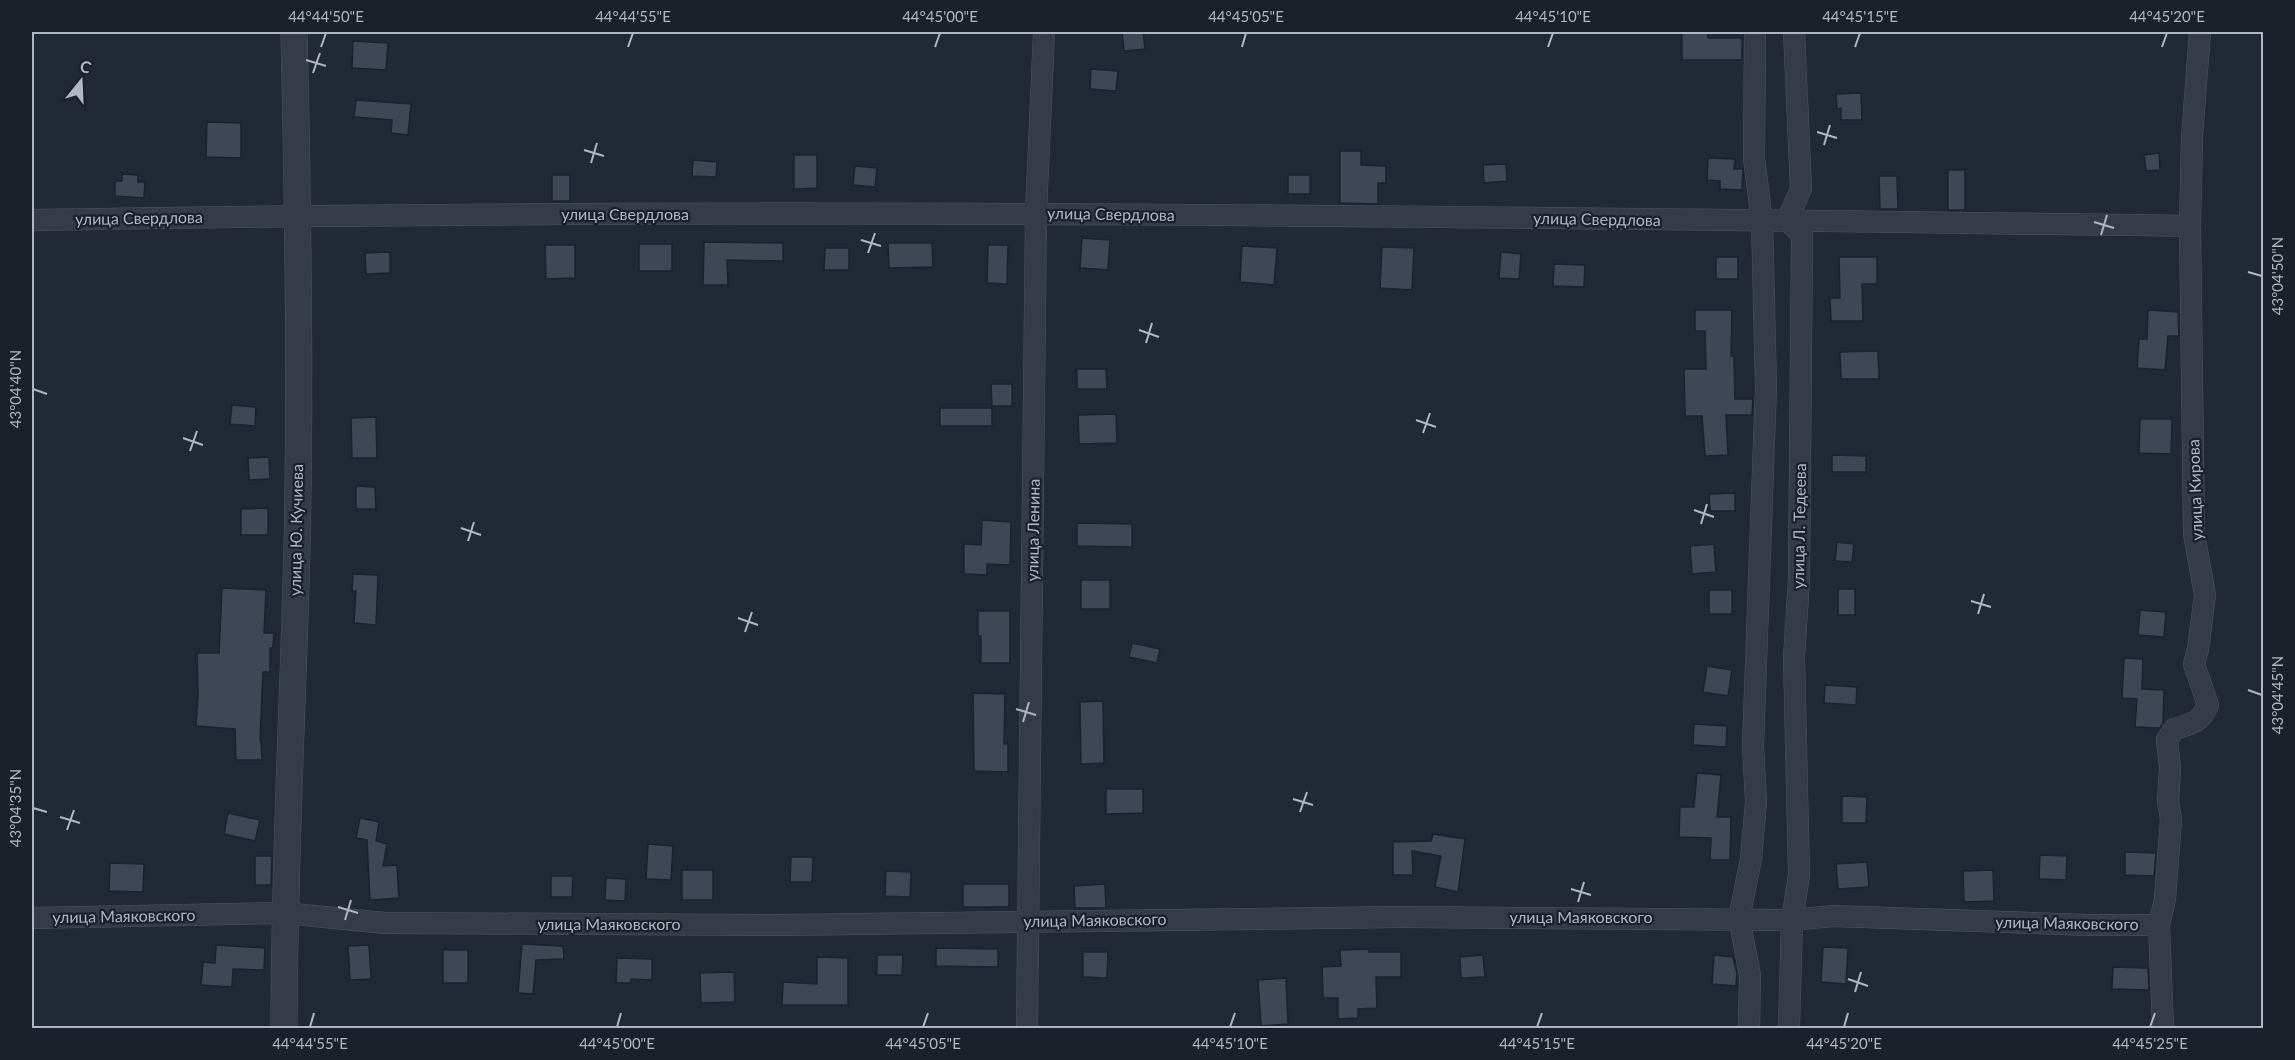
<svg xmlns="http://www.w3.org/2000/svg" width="2295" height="1060" viewBox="0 0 2295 1060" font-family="Lato,sans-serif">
<rect width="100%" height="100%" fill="#222936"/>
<g fill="#3e4756" stroke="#1c222d" stroke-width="1.5">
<path d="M 1122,32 L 1143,32 L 1145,49 L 1124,51 Z"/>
<path d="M 1682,32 L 1708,32 L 1708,38 L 1742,38 L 1742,60 L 1682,60 Z"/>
<path d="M 353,41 L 388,43 L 386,70 L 352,68 Z"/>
<path d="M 1091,69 L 1118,71 L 1116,91 L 1090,89 Z"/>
<path d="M 1861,93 L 1862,120 L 1841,120 L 1841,108 L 1837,109 L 1836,94 Z"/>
<path d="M 356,100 L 411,104 L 408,135 L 391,133 L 392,120 L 354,117 Z"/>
<path d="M 207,122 L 241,123 L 241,158 L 206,157 Z"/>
<path d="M 1340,151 L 1361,151 L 1361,165 L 1386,166 L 1386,183 L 1378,183 L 1378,204 L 1340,203 Z"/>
<path d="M 2159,153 L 2160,170 L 2146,171 L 2144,155 Z"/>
<path d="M 794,155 L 817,155 L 817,188 L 794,189 Z"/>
<path d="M 1708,158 L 1735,159 L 1734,169 L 1743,169 L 1742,190 L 1720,189 L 1720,181 L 1707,180 Z"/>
<path d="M 693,160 L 717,162 L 716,177 L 692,176 Z"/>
<path d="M 1506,164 L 1507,181 L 1484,183 L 1483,165 Z"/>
<path d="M 855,166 L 877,168 L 875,187 L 853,185 Z"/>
<rect x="1948" y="170" width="17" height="40"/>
<path d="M 122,174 L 138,175 L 138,182 L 145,182 L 144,198 L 115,196 L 115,181 L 122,181 Z"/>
<rect x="552" y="175" width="18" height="26"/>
<rect x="1288" y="175" width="22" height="19"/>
<path d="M 1879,176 L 1897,176 L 1898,209 L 1880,209 Z"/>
<path d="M 1082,238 L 1110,240 L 1108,270 L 1080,268 Z"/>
<path d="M 704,242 L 783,243 L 783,261 L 727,260 L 728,285 L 703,285 Z"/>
<path d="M 888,243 L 932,243 L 933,267 L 889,268 Z"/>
<rect x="639" y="244" width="33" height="27"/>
<path d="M 545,245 L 575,245 L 575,278 L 546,279 Z"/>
<path d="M 988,245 L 1008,245 L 1007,284 L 987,283 Z"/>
<path d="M 1242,246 L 1277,248 L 1274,285 L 1240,282 Z"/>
<path d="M 1382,247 L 1414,248 L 1412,290 L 1380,288 Z"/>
<path d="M 825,248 L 849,248 L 849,270 L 824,270 Z"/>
<path d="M 390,252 L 390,273 L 366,274 L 365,253 Z"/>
<path d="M 1501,252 L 1521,254 L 1519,279 L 1499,278 Z"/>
<rect x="1716" y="257" width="22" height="22"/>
<path d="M 1839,257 L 1877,257 L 1877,284 L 1862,284 L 1863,321 L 1831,321 L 1830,298 L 1840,298 Z"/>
<path d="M 1554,264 L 1585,265 L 1584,287 L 1553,286 Z"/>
<path d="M 1695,310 L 1732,310 L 1731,356 L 1734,356 L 1735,399 L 1753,399 L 1752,415 L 1726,415 L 1728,455 L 1705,456 L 1702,416 L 1685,416 L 1684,369 L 1706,369 L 1705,331 L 1695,331 Z"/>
<path d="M 2148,310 L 2178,312 L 2179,336 L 2168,336 L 2165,370 L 2137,368 L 2139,339 L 2147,339 Z"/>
<path d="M 1878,351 L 1879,379 L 1841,379 L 1840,352 Z"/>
<path d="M 1077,369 L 1106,369 L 1107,389 L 1077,389 Z"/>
<path d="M 991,384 L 1012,384 L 1012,406 L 992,406 Z"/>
<path d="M 232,405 L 256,407 L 255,426 L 230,424 Z"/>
<rect x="940" y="408" width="52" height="18"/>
<path d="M 1116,414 L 1117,443 L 1079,444 L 1078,415 Z"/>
<path d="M 376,417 L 377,458 L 352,458 L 351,418 Z"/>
<path d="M 2140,419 L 2172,419 L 2171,454 L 2139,453 Z"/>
<path d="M 1832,455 L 1866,456 L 1866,472 L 1832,472 Z"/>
<path d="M 269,457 L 270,479 L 249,480 L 248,458 Z"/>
<path d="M 356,486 L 375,487 L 376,509 L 356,509 Z"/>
<path d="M 1735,493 L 1735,511 L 1710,511 L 1709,494 Z"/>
<path d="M 268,508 L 268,535 L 241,535 L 241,509 Z"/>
<path d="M 982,520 L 1011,522 L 1010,565 L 987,564 L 987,575 L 964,574 L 964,544 L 981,545 Z"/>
<path d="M 1077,523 L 1132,524 L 1132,547 L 1077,546 Z"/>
<path d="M 1837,542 L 1854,544 L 1852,562 L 1835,561 Z"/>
<path d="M 1714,544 L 1716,572 L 1692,574 L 1690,546 Z"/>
<path d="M 353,574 L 378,575 L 376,625 L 354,623 L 356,591 L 352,591 Z"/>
<rect x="1081" y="580" width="29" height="29"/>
<path d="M 222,588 L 266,590 L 264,633 L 274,633 L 273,648 L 270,648 L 270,672 L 263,672 L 260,740 L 261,740 L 262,760 L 236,760 L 235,729 L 196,726 L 198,694 L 197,653 L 219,653 Z"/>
<rect x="1838" y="589" width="17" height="26"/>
<rect x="1709" y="590" width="23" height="24"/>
<path d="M 2140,610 L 2166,612 L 2164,637 L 2138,635 Z"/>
<path d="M 978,611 L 1010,611 L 1010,663 L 981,663 L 981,636 L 978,636 Z"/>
<path d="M 1132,643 L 1160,649 L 1157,663 L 1129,657 Z"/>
<path d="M 2124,658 L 2143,659 L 2142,689 L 2164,690 L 2163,723 L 2160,728 L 2135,727 L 2137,699 L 2122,698 Z"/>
<path d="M 1707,666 L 1732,670 L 1728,696 L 1703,692 Z"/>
<path d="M 1825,685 L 1857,687 L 1856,705 L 1824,703 Z"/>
<path d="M 973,693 L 1005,694 L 1004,744 L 1008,744 L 1008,772 L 974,771 Z"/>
<path d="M 1103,701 L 1104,763 L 1081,764 L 1080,702 Z"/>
<path d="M 1694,724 L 1727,726 L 1726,747 L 1693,745 Z"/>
<path d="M 1697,773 L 1721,775 L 1717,817 L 1731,817 L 1730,860 L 1710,860 L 1711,838 L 1679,837 L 1680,807 L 1694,807 Z"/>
<path d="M 1106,789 L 1143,789 L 1143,813 L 1106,814 Z"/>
<path d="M 1842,796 L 1867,797 L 1866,823 L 1842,823 Z"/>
<path d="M 228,813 L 260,820 L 255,841 L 224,834 Z"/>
<path d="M 360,818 L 379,822 L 376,841 L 387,844 L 383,866 L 397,865 L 399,898 L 370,900 L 367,840 L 356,838 Z"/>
<path d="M 1433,834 L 1465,839 L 1458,892 L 1435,887 L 1441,856 L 1412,851 L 1413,875 L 1393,875 L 1393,842 L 1431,841 Z"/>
<path d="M 648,844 L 673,846 L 671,880 L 646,879 Z"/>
<path d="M 2125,852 L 2156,853 L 2154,876 L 2125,875 Z"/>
<path d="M 2040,855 L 2067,856 L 2066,880 L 2039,879 Z"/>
<path d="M 255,856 L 272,856 L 271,885 L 255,885 Z"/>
<path d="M 791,857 L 813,857 L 812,882 L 790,882 Z"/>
<path d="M 1867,862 L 1869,887 L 1838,889 L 1836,864 Z"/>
<path d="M 110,863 L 144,864 L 143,892 L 109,891 Z"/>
<rect x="682" y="870" width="31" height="30"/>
<path d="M 1993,870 L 1994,901 L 1964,902 L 1963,871 Z"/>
<path d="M 886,871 L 911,872 L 910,897 L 885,896 Z"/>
<path d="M 551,876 L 573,876 L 572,897 L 551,897 Z"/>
<path d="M 606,878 L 626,879 L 625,901 L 605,900 Z"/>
<rect x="963" y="884" width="46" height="23"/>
<path d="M 1105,884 L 1106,908 L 1075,908 L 1074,886 Z"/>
<path d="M 522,944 L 563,946 L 564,959 L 536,960 L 533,994 L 518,993 Z"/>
<path d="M 216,945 L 265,948 L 264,970 L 233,969 L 232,987 L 201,985 L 203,962 L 215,963 Z"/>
<path d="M 369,945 L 371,979 L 350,980 L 348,946 Z"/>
<path d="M 1823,947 L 1848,948 L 1846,984 L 1821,982 Z"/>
<path d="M 936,948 L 998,949 L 998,967 L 936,966 Z"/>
<path d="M 1369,949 L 1369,952 L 1401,952 L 1401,977 L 1376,977 L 1377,1008 L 1358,1009 L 1358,1018 L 1338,1019 L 1338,998 L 1323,998 L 1322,967 L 1341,966 L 1340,950 Z"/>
<rect x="443" y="950" width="25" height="33"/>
<path d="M 1083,952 L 1108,952 L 1107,978 L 1083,977 Z"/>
<path d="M 877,955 L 903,955 L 902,975 L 877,975 Z"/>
<path d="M 1483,955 L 1485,977 L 1461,978 L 1460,957 Z"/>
<path d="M 1714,955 L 1733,957 L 1737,973 L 1736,986 L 1712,984 Z"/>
<path d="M 817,957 L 848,958 L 848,1005 L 782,1005 L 783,982 L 817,984 Z"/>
<path d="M 617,958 L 652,959 L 652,980 L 631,979 L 631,983 L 616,983 Z"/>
<path d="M 2113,967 L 2148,968 L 2149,990 L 2112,989 Z"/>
<path d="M 734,972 L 735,1002 L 701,1003 L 700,973 Z"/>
<path d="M 1286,978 L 1288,1024 L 1261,1026 L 1258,980 Z"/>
</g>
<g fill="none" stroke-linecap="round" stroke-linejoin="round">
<g stroke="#505661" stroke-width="22">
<g id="minor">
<path d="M 32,220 C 751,207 1471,216 2190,226"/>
<path d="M 32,918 L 284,913 L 385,923 L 779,925 L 1400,917 L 1792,920 L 1833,916 L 2088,925 L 2159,925"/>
<path d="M 1027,1028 L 1036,213 L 1044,32"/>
<path d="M 1749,1028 L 1750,975 L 1739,918 L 1751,859 L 1756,802 L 1753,746 L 1766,386 L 1762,221 L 1754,158 L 1755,32"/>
<path d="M 1789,1028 L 1792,920 L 1799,875 L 1794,657 L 1799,579 L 1802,235 L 1787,220 L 1801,189 L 1794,32"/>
<path d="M 2163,1028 L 2159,925 L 2165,899 L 2171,819 L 2168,802 L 2170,768 L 2167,740 L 2174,729 C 2192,724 2201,722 2208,705 L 2194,664 L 2198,649 L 2205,595 L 2194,534 L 2190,226 L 2192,136 L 2200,32"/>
</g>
</g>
<g stroke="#505661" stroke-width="27">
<path id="tertiary" d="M 284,1028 C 284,868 293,708 297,548 C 301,376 298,203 294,32"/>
</g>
<use href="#minor" stroke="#353b47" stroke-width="21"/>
<use href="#tertiary" stroke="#353b47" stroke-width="26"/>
</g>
<path fill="none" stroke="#b0b6c3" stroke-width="2" d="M 321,47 L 326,33M 628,47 L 633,33M 935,47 L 940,33M 1242,47 L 1246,33M 1548,47 L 1553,33M 1855,47 L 1860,33M 2162,47 L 2167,33M 306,60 L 326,66M 313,73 L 320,53M 1817,132 L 1837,138M 1824,145 L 1830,125M 584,150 L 604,156M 591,163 L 597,143M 2094,222 L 2114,228M 2101,235 L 2107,215M 861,240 L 881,246M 868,253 L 875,233M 2248,272 L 2262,276M 1139,330 L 1159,337M 1146,343 L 1152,323M 33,389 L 47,394M 1416,420 L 1436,427M 1423,433 L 1430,413M 183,438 L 203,445M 190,451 L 197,431M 1694,510 L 1714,517M 1701,524 L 1707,504M 461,528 L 481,535M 468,541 L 474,522M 1971,601 L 1991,607M 1978,614 L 1984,594M 738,618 L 758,625M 745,632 L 752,612M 2248,690 L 2262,695M 1016,709 L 1036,715M 1023,722 L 1029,702M 1293,799 L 1313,805M 33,808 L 47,812M 1300,812 L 1307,792M 60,817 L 80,823M 67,830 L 74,810M 1571,889 L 1591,895M 1578,902 L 1584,882M 338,907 L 358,913M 345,920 L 351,900M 1848,979 L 1868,986M 1855,992 L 1861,972M 310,1027 L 314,1013M 617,1027 L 621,1013M 923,1027 L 928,1013M 1230,1027 L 1235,1013M 1537,1027 L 1542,1013M 1844,1027 L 1848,1013M 2150,1027 L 2155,1013"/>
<g text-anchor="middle" stroke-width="4.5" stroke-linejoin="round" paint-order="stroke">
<g font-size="16" fill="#b0b6c3" stroke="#1b202b">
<text x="625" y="220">улица Свердлова</text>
<text transform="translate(1111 214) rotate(1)" y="6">улица Свердлова</text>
<text transform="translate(139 218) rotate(-1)" y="6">улица Свердлова</text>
<text transform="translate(1597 219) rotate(1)" y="6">улица Свердлова</text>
<text transform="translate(2195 490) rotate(-92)" y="6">улица Кирова</text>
<text transform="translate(1799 526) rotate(-89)" y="6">улица Л. Тедеева</text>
<text transform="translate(296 530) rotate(-89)" y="6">улица Ю. Кучиева</text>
<text transform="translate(1033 530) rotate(-89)" y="6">улица Ленина</text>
<text transform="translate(124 916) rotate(-1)" y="6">улица Маяковского</text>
<text x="1581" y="923">улица Маяковского</text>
<text transform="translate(1095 920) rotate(-1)" y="6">улица Маяковского</text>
<text transform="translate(2067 923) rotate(1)" y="6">улица Маяковского</text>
<text x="609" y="930">улица Маяковского</text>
</g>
</g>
<rect width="2295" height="1060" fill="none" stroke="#1b202b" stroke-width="66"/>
<g transform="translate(81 81) rotate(18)" stroke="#1b202b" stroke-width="4.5" paint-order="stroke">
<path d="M0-4.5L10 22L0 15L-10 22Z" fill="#b0b6c3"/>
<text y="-9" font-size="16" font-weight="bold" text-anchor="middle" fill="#b0b6c3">С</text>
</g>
<rect x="33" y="33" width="2229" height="994" fill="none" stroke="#b0b6c3" stroke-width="2"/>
<g font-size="15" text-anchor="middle" fill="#b0b6c3">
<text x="326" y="22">44°44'50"E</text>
<text x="633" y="22">44°44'55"E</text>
<text x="940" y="22">44°45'00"E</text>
<text x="1246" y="22">44°45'05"E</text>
<text x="1553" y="22">44°45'10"E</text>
<text x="1860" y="22">44°45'15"E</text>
<text x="2167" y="22">44°45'20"E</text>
<text transform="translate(2278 276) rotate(-90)" y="5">43°04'50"N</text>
<text transform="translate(16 389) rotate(-90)" y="5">43°04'40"N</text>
<text transform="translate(2278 695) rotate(-90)" y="5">43°04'45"N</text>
<text transform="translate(16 808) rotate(-90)" y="5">43°04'35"N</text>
<text x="310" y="1049">44°44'55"E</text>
<text x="617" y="1049">44°45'00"E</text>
<text x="923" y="1049">44°45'05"E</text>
<text x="1230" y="1049">44°45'10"E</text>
<text x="1537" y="1049">44°45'15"E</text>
<text x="1844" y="1049">44°45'20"E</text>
<text x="2150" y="1049">44°45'25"E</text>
</g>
</svg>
